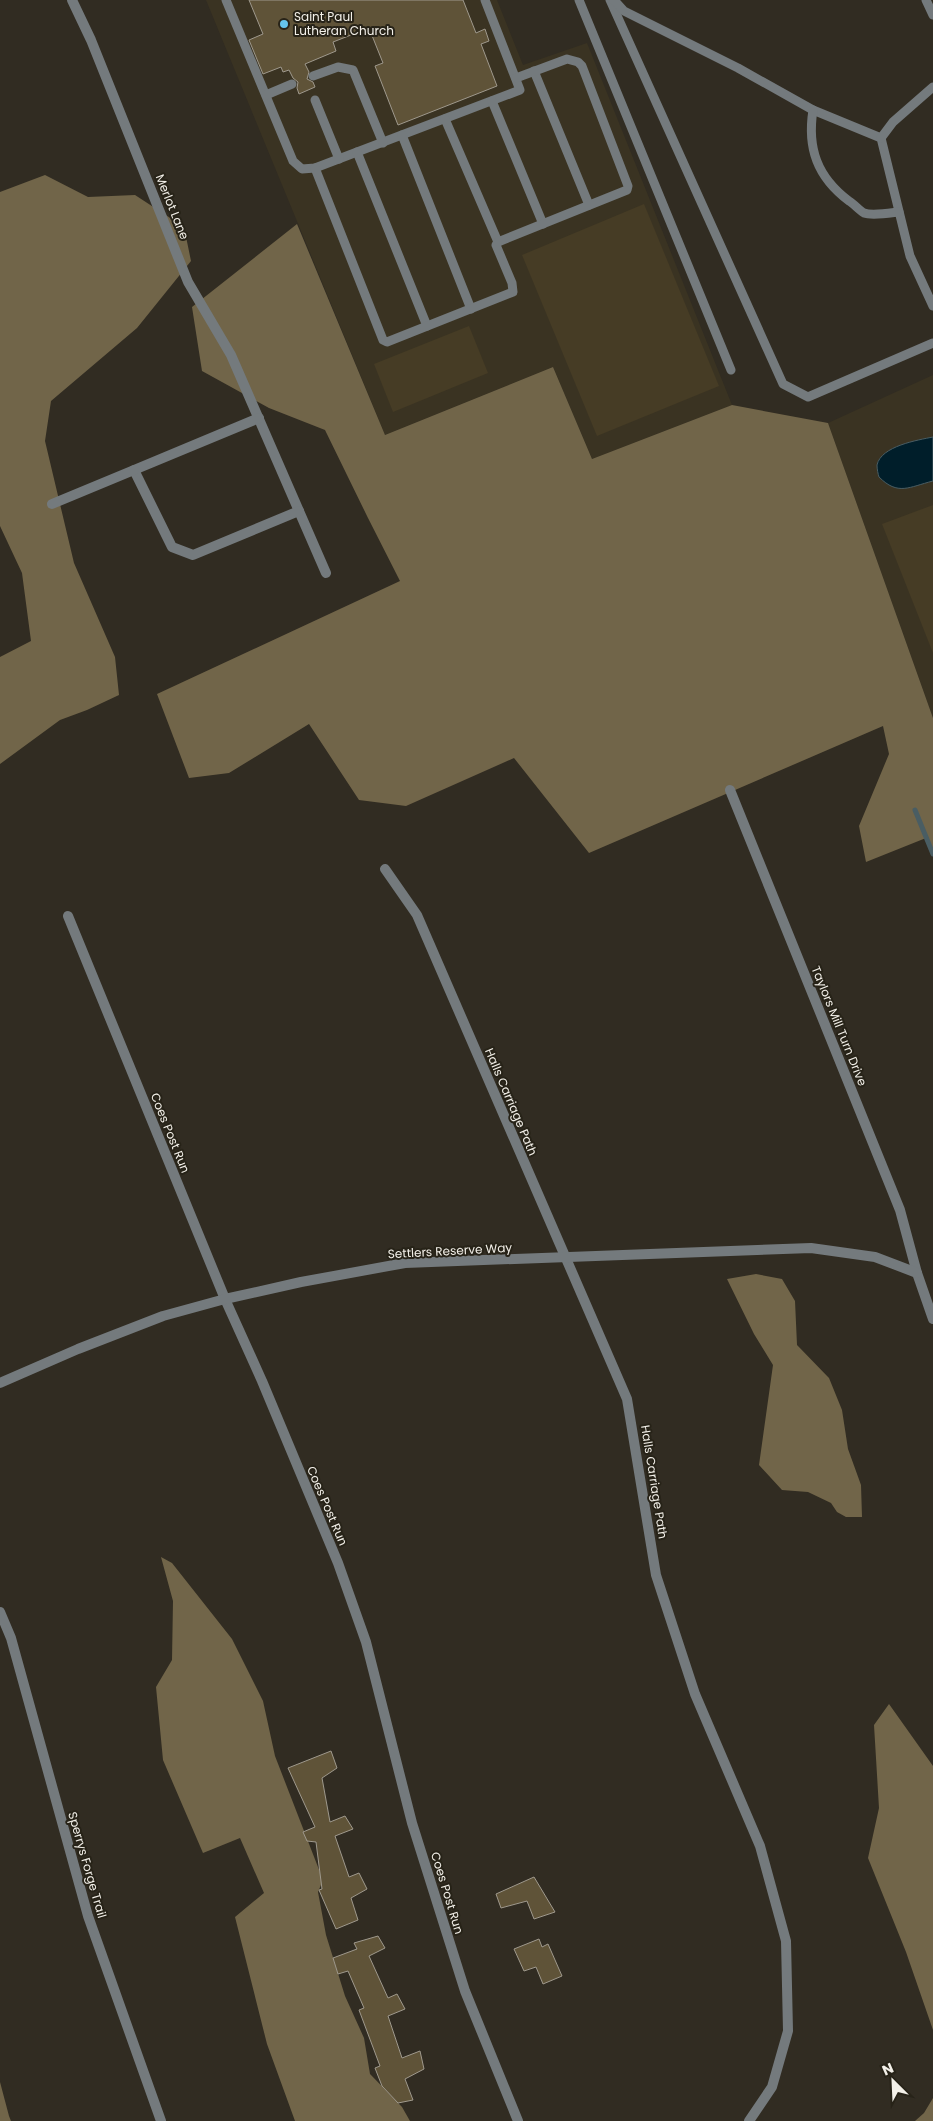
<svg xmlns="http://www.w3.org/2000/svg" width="933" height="2121" viewBox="0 0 933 2121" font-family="Poppins,sans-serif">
<rect width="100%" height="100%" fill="#312c22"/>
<g fill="#3a3322">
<path d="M 206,0 L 497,0 L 523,65 L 587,43 L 732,405 L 592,459 L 553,367 L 385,435 Z"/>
<path d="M 933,375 L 933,718 L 828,423 Z"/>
</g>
<g fill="#463c25">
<path d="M 644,204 L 719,386 L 597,436 L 522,255 Z"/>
<path d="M 469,326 L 488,373 L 393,412 L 374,364 Z"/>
<path d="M 933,505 L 933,653 L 882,524 Z"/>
</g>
<g fill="#716549">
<path d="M 45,175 L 88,197 L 135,195 L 184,227 L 191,261 L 137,328 L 51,401 L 45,441 L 74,563 L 115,657 L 119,695 L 87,710 L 60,720 L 0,764 L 0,657 L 31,641 L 22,573 L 0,526 L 0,192 Z"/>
<path d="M 297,224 L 385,435 L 553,367 L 592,459 L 732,405 L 828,423 L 933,718 L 933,854 L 926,838 L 866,862 L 859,826 L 889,754 L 883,726 L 589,853 L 514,758 L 406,806 L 359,800 L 309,724 L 229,773 L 189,778 L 157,694 L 400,581 L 368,518 L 325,430 L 269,408 L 202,371 L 192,307 Z"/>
<path d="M 756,1274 L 782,1279 L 795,1301 L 797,1345 L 829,1378 L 842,1410 L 848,1449 L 861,1485 L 862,1517 L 846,1517 L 837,1512 L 831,1503 L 808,1492 L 782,1490 L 759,1465 L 773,1365 L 754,1334 L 727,1279 Z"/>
<path d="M 161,1557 L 172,1563 L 232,1639 L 263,1701 L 275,1756 L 323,1880 L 318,1892 L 326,1935 L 345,1996 L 364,2038 L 370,2074 L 402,2107 L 410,2121 L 295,2121 L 267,2044 L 235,1917 L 264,1893 L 240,1838 L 203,1853 L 163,1760 L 156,1687 L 172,1660 L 173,1601 Z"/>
<path d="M 889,1704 L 933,1766 L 933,2030 L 906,1952 L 868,1858 L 879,1808 L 874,1725 Z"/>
<path d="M 0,2082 L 9,2116 L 11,2121 L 0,2121 Z"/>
<path d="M 933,2098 L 933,2121 L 915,2121 L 924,2113 Z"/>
</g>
<path fill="#001e2a" stroke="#495d63" d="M 933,437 L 933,481 C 909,487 898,496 879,477 C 878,474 877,469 877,465 C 881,446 918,440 933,437 Z"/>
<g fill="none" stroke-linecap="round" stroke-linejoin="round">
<path stroke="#495d63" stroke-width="5" d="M 915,810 L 933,854"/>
</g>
<g fill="#5f5338" stroke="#9f998d">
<path d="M 249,0 L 463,0 L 476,33 L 485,29 L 489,41 L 481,44 L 497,86 L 398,125 L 375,66 L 383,63 L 369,28 L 333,42 L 336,51 L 305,64 L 309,72 L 307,79 L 313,82 L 315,87 L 299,94 L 297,88 L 298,82 L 293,78 L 289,70 L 283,72 L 281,67 L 263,74 L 249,40 L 263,34 Z"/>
<path d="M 331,1751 L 337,1768 L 322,1778 L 330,1822 L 345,1816 L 353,1829 L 335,1836 L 349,1877 L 359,1873 L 367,1889 L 351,1898 L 358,1920 L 336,1929 L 319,1890 L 322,1889 L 316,1842 L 307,1841 L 303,1832 L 315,1827 L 288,1768 Z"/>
<path d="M 534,1877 L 555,1912 L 534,1919 L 527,1901 L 501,1908 L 496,1894 Z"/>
<path d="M 378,1936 L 385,1948 L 369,1956 L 388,1998 L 397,1994 L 405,2009 L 388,2016 L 402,2058 L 420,2051 L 424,2069 L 405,2079 L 413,2100 L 398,2103 L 382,2086 L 375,2068 L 380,2066 L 359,2010 L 364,2008 L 348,1971 L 338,1974 L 333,1958 L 357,1949 L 354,1943 Z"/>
<path d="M 539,1939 L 542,1947 L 548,1944 L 562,1976 L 543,1984 L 536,1967 L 524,1971 L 514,1949 Z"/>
</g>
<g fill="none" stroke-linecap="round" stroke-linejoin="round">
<g stroke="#747a7d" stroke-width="9">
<path d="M 226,0 L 293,161 L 302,169 L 315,168 L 520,90 L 485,0"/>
<path d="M 579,0 L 731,370"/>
<path d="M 610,0 L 783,384 L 808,397 L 933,343"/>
<path d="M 614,0 L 624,11 L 738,68 L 813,110 L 881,138 L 910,256 L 933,306"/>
<path d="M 926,0 L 933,15"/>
<path d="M 534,71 L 589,205"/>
<path d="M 313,76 L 338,67 L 353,70 L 383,143"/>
<path d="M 266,95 L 292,84"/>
<path d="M 315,100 L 339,159"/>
<path d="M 492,101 L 543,224"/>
<path d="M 813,110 C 807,148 817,177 849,201 C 854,204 859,210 864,213 C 872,216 890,213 899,212"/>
<path d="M 445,119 L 498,242"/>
<path d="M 402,135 L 471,309"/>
<path d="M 881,138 L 893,122 L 933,87"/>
<path d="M 357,152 L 427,326"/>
<path d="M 315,168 L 383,340 L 387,342 L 513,292 L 512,283 L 496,245 L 498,242 L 627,190 L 628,186 L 582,66 L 578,62 L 567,59 L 516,78"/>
</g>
<g stroke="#747a7d" stroke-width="10">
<path d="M 72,0 L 91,40 L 188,282 L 231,355 L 326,573"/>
<path d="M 259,418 L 134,470 L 172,547 L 193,555 L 299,511"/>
<path d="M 52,504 L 134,470"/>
<path d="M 730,790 L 900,1210 L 917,1273 L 933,1319"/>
<path d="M 385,869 L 417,915 L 627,1399 L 656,1575 L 695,1694 L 760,1846 L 786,1941 L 788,2031 L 772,2087 L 749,2121"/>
<path d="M 68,916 L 225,1299 L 262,1381 L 338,1563 L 366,1642 L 412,1823 L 465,1991 L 518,2121"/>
<path d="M 0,1383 L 78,1349 L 163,1316 L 225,1299 L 301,1282 L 405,1263 L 811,1248 L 875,1257 L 917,1273"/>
<path d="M 0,1612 L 11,1638 L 88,1916 L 161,2121"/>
</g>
</g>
<circle fill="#65c5ee" stroke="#272318" stroke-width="2" cx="284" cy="24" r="5"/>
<g text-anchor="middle" stroke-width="4" stroke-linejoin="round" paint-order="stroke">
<g font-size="12" fill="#f3f0e9" stroke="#272318" text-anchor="start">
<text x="294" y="21">Saint Paul<tspan x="294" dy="14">Lutheran Church</tspan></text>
</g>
<g font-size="12" fill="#f3f0e9" stroke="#272318">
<text transform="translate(172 207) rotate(68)" y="4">Merlot Lane</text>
<text transform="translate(839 1026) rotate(68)" y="4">Taylors Mill Turn Drive</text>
<text transform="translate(511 1102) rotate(67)" y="4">Halls Carriage Path</text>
<text transform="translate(170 1133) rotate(68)" y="4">Coes Post Run</text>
<text transform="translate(450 1251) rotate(-3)" y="4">Settlers Reserve Way</text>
<text transform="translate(654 1482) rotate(81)" y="4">Halls Carriage Path</text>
<text transform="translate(327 1506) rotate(67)" y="4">Coes Post Run</text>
<text transform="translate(87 1865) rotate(74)" y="4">Sperrys Forge Trail</text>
<text transform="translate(447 1893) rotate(73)" y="4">Coes Post Run</text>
</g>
</g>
<g transform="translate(893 2081) rotate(336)" stroke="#272318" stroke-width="4" paint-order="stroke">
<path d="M0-4L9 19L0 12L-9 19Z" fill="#f3f0e9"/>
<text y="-8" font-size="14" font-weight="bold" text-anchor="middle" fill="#f3f0e9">N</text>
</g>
</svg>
